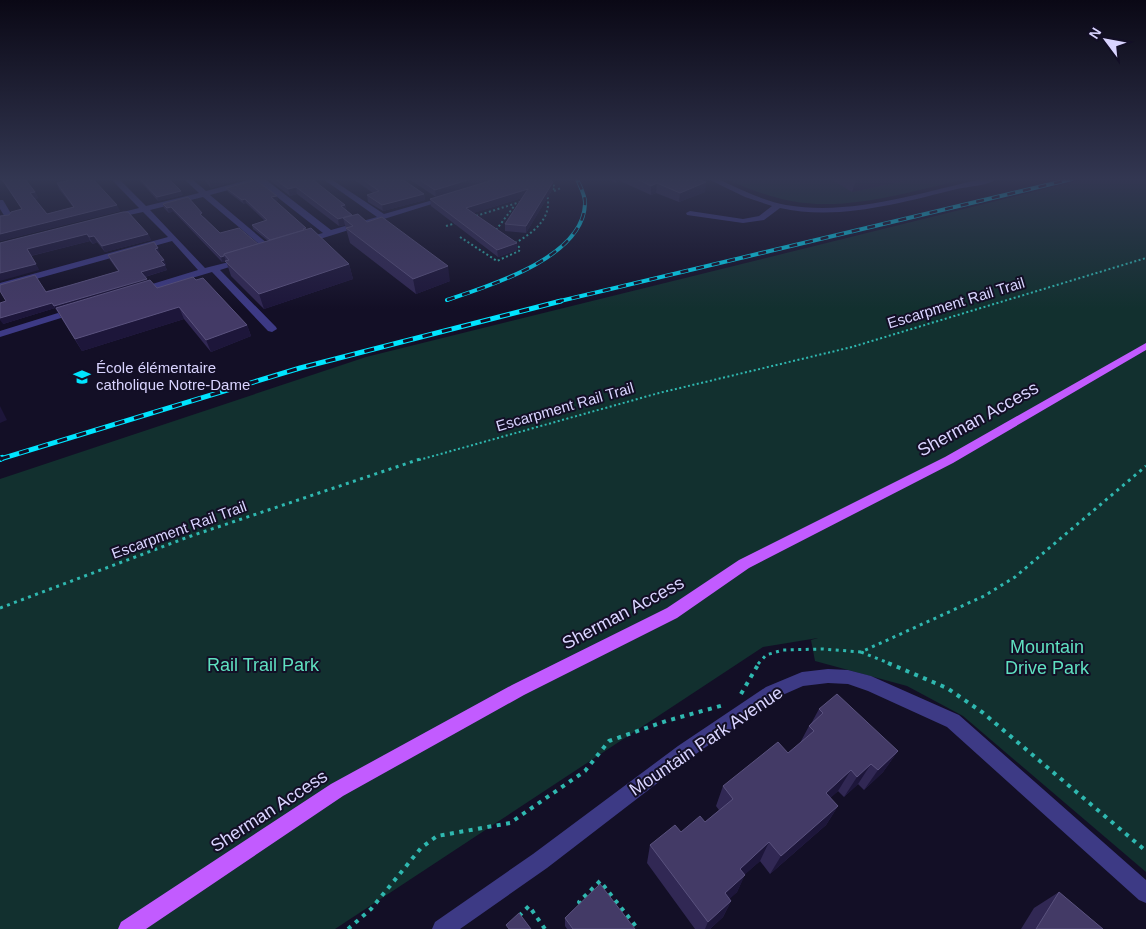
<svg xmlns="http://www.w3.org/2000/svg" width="1146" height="929" viewBox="0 0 1146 929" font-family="Arial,sans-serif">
<rect width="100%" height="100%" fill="#130f26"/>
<g fill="#12302f">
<path d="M 726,179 L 967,179 C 910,191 849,212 791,201 C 768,197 747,188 726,179 Z"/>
<path d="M 1085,179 L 1146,179 L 1146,872 L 963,716 L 907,686 L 815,661 L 811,640 L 818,638 L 763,647 L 335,929 L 0,929 L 0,479 L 366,357 Z"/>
</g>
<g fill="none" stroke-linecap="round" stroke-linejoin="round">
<g stroke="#2fb8b0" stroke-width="2" stroke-dasharray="2 2.5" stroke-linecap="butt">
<path d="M 554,191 L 561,188"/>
<path d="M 549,192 L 555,188 L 553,184"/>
<path d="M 476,216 L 520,202"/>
<path d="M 446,226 L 456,223"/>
<path d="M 496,230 L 515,205"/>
<path d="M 460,237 L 497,261 L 519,251 L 520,248 L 516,244"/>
<path d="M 515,243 C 533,233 553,218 547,195"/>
<path d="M 419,460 L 659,393 L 852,347 L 1146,258"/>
</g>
<g stroke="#2fb8b0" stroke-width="3" stroke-dasharray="3 4.5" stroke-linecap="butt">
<path d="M 0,608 L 191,536 L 423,458"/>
<path d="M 861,652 L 891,664"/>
<path d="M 758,664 L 766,655 L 783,650 L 823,649 L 861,652 L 984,596 L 1015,577 L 1146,466"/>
</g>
<g stroke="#2fb8b0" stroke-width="4" stroke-dasharray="4 5.5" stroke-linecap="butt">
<path d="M 888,663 L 947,688 L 982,712 L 1146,851"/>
<path d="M 741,694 L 759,663"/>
<path d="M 581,904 L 579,902 L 600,881 L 638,929"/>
<path d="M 519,916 L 529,906 L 545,929"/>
<path d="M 348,929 L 371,909 L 421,848 L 437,836 L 510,823 L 585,771 L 609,741 L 666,721 L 724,705"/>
</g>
<g fill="#3d3a85" fill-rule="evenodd">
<path d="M 111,179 L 119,179 L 146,206 L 199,193 L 184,179 L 192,179 L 206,191 L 252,179 L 265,179 L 331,230 L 377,217 L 323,179 L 331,179 L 384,214 L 447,196 L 451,198 L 304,244 L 300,241 L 301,239 L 323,233 L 258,182 L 210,195 L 274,249 L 275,251 L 271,254 L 203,197 L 150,210 L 205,268 L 245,258 L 245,262 L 220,270 L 276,327 L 277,329 L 272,332 L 268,331 L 212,272 L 142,293 L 136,293 L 136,289 L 198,270 L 172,241 L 0,289 L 0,283 L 168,237 L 143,212 L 111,219 L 111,215 L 139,208 Z"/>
<path d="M 708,179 L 718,179 C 740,189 763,201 786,205 C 852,216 918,193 982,179 L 997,179 C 987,186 970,186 957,189 C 900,203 838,221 780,208 L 764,220 L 743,223 L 687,215 L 686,213 L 690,211 L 743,219 L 759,216 L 772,206 L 745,197 Z"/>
<path d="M 0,200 L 3,200 L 13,217 L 12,219 L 5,217 L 0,209 Z"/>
<path d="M 74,308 L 77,309 L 77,313 L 0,337 L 0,331 Z"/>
<path d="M 828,669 L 848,670 L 871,676 L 959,715 L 1146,880 L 1146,903 L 1139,900 L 947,727 L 868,691 L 848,684 L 828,683 L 803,686 L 778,697 L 690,758 L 547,868 L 460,929 L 432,929 L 435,922 L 533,854 L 678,746 L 766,687 L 802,672 Z"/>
</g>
<path fill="#c25bff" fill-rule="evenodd" d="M 1146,343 L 1146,350 L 953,463 L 749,568 L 677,618 L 524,695 L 343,796 L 146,929 L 118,929 L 121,922 L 331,784 L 512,685 L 667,608 L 739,560 L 945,457 Z"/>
<g stroke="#00e5ff" stroke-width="4">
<g id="rail-far2">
<path d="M 447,300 C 489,286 583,258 585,204 C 586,197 580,186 577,179"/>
<path d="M 556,302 L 1072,179"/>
</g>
</g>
<g stroke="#00e5ff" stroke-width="5">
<path id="rail-far1" d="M 0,459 L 300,368 L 561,301"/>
</g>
<g stroke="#00e5ff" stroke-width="6">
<path id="rail" d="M 0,459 L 2,458"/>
</g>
<use href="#rail-far2" stroke="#130f26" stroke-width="2.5" stroke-dasharray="8" stroke-linecap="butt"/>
<use href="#rail-far1" stroke="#130f26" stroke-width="3" stroke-dasharray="10" stroke-linecap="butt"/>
<use href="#rail" stroke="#130f26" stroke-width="4.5" stroke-dasharray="12" stroke-linecap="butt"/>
</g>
<g fill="#312854">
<path d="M 1,179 L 25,179 L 35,192 L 38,198 L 35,199 L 47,214 L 73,207 L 59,189 L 57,183 L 65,181 L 63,179 L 93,179 L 120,211 L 0,241 L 0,216 L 9,215 L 22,209 Z"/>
<path d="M 138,179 L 169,179 L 183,195 L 158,201 Z"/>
<path d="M 203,179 L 243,179 L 211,188 Z"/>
<path d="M 268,179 L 312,179 L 345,205 L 347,211 L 352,215 L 367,222 L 450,281 L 416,294 L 350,243 L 345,225 L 339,226 L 297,194 L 290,196 Z"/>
<path d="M 353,179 L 402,179 L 424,194 L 425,200 L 383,211 L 368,202 L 367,195 L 373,193 Z"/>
<path d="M 409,179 L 494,179 L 436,197 Z"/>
<path d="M 609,179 L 698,179 L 705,192 L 679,202 L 656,193 L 651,195 L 620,181 L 615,183 Z"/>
<path d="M 831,179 L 914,179 L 852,192 Z"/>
<path d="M 226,188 L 278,200 L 274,201 L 306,229 L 349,264 L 353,279 L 264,309 L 231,276 L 226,261 L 222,262 L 173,211 L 169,213 L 164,208 L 163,204 L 204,217 L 220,233 L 258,244 L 268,241 L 253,229 L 252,225 L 265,221 L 246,203 L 244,204 L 228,192 Z"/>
<path d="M 553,188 L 526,233 L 505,231 L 505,224 L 522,198 L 473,213 L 517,243 L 517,250 L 498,257 L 431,206 L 430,199 Z"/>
<path d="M 123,212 L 148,234 L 151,240 L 105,252 L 97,242 L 93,244 L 90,241 L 31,256 L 39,270 L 0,243 Z"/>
<path d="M 160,253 L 159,254 L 164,260 L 166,265 L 165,266 L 167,270 L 145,277 L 148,281 L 157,288 L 247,325 L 251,336 L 211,352 L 184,319 L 82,351 L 55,308 L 3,324 L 6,301 L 71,285 L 118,271 L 110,260 L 108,255 Z"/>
<path d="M 819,709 L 898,751 L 883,772 L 864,790 L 858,784 L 844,797 L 838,791 L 830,798 L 838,806 L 826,825 L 770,874 L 760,861 L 745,874 L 737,892 L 729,899 L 731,901 L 723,917 L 710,929 L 695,929 L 647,863 L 650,845 L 705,822 L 719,810 L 716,806 L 723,786 L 788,753 L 800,743 L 809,726 L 812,722 Z"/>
<path d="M 1059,892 L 1103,929 L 1021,929 L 1034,908 Z"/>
<path d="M 565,918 L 635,929 L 567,929 L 565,926 Z"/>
</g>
<g fill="#1d163a">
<path d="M 215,179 L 243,179 L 211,188 L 209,181 Z"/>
<path d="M 471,179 L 494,179 L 436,197 L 435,190 Z"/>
<path d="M 616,179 L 620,179 L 620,181 L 615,183 Z"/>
<path d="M 859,179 L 914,179 L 852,192 L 856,180 Z"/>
<path d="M 553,182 L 553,188 L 526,233 L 526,226 Z"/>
<path d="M 706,182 L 705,192 L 679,202 L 680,193 Z"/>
<path d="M 657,183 L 656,193 L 651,195 L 651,186 Z"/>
<path d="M 296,187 L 297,194 L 290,196 L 288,189 Z"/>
<path d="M 528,189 L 528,196 L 467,215 L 466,208 Z"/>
<path d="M 181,191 L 183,195 L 158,201 L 157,197 Z"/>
<path d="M 35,192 L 38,198 L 33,199 L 30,193 Z"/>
<path d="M 424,194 L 425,200 L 383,211 L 382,205 Z"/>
<path d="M 277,196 L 278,200 L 272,201 L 271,197 Z"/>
<path d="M 245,199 L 246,203 L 244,204 L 242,200 Z"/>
<path d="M 117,205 L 120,211 L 0,241 L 0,234 Z"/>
<path d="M 345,205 L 347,212 L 341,206 Z"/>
<path d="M 171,207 L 173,211 L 169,213 L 167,208 Z"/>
<path d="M 352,215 L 343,218 L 345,225 L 339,226 L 338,219 Z"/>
<path d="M 87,234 L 90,241 L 30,256 L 27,249 Z"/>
<path d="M 148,234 L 151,240 L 105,252 L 102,246 Z"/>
<path d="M 94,236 L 97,242 L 93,244 L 89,237 Z"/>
<path d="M 517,243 L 517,250 L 498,257 L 497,250 Z"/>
<path d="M 158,248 L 160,253 L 157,254 L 155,249 Z"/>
<path d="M 224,256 L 226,261 L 222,262 L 221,257 Z"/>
<path d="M 164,260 L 166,265 L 165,266 L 167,270 L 144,277 L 141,272 Z"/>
<path d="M 36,264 L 39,270 L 0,281 L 0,273 Z"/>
<path d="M 349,264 L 353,279 L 264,309 L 259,294 Z"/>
<path d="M 448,266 L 450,281 L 416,294 L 413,279 Z"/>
<path d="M 147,279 L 149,284 L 57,312 L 54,306 Z"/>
<path d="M 52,303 L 55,308 L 3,324 L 0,320 L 0,318 Z"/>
<path d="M 179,307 L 184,319 L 82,351 L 75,339 Z"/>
<path d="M 247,325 L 251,336 L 211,352 L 206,340 Z"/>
<path d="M 0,406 L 7,420 L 0,423 Z"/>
<path d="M 898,751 L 883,772 L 864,790 L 878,770 Z"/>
<path d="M 871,764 L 858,784 L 844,797 L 857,777 Z"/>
<path d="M 851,770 L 838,791 L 814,813 L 826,793 Z"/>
<path d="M 838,806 L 826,825 L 770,874 L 781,856 Z"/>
<path d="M 769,842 L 760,861 L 732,886 L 740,869 Z"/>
<path d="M 745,875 L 737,892 L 718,910 L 725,893 Z"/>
<path d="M 731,901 L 723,917 L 710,929 L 705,929 L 708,922 Z"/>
</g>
<g fill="#433a66" stroke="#5a527e">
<path d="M 2,179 L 25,179 L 35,192 L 30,193 L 47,214 L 74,207 L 57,183 L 67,181 L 65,179 L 93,179 L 117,205 L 0,234 L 0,216 L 9,215 L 11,212 L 22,209 Z"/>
<path d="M 140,179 L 169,179 L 181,191 L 157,197 Z"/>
<path d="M 275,179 L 312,179 L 345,205 L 341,206 L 352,215 L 338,219 L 296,187 L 288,189 Z"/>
<path d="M 362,179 L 402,179 L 424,194 L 382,205 L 367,195 L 379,191 Z"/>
<path d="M 418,179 L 471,179 L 435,190 Z"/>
<path d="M 496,179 L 549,179 L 553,182 L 526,226 L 505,224 L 528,189 L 466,208 L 517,243 L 497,250 L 430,199 Z"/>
<path d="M 637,179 L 698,179 L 706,182 L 680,193 L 657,183 L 651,186 Z"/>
<path d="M 256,180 L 277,196 L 271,197 L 306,228 L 303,229 L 304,230 L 270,240 L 252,225 L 267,220 L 245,199 L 242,200 L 226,188 Z"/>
<path d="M 188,197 L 202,213 L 200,214 L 220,233 L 239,228 L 258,244 L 224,254 L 224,256 L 221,257 L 171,207 L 167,208 L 163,204 Z"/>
<path d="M 123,212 L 128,212 L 148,234 L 102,246 L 94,236 L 89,237 L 87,234 L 27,249 L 36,264 L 0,273 L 0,243 Z"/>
<path d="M 358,214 L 367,222 L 382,217 L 448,266 L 413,279 L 346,228 L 353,226 L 343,218 Z"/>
<path d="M 311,228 L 349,264 L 259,294 L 225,261 L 229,260 L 224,254 Z"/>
<path d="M 154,242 L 158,248 L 155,249 L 164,260 L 161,261 L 165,265 L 141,272 L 147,279 L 54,306 L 52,303 L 0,318 L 0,303 L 6,301 L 0,291 L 0,285 L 35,275 L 46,292 L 71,285 L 119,271 L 108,255 Z"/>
<path d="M 193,277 L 196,280 L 203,278 L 247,325 L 206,340 L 179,307 L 75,339 L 56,308 L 150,280 L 157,288 Z"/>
<path d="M 837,694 L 898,751 L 878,770 L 871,764 L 857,777 L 851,770 L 826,793 L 838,806 L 781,856 L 769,842 L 740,869 L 745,875 L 725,893 L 731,901 L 708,922 L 650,845 L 675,825 L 681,832 L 700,816 L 705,822 L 733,799 L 723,786 L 778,742 L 788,753 L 814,731 L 809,726 L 823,713 L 819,709 Z"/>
<path d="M 600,884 L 635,929 L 573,929 L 565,918 Z"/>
<path d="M 1059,892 L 1103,929 L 1036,929 Z"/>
<path d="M 519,913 L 531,929 L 509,929 L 506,925 Z"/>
</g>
<linearGradient id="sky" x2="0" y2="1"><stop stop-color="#0a0815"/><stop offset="0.58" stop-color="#333752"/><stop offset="1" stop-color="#333752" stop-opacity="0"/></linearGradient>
<rect width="1146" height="309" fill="url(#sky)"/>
<defs>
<g id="school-bare" transform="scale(1.35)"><path d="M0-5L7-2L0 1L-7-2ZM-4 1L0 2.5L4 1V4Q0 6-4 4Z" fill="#00e5ff" stroke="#130f26" stroke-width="2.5" paint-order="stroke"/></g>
</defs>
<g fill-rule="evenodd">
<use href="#school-bare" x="82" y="377"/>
</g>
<g text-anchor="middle" stroke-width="4" stroke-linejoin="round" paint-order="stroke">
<g font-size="15" fill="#d9d4ff" stroke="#130f26">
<text transform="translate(956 303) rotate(-17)" y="5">Escarpment Rail Trail</text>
<text transform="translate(565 407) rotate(-16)" y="5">Escarpment Rail Trail</text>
<text transform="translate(179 530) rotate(-20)" y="5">Escarpment Rail Trail</text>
</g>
<g font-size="15" fill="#d9d4ff" stroke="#130f26" text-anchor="start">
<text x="96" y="373">École élémentaire<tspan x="96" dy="17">catholique Notre-Dame</tspan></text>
</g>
<g font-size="18" fill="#d9d4ff" stroke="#130f26">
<text transform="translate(978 419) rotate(-29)" y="6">Sherman Access</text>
<text transform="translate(623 613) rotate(-28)" y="6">Sherman Access</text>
<text transform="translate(706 741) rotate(-34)" y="6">Mountain Park Avenue</text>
<text transform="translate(269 811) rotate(-33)" y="6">Sherman Access</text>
</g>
<g font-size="18" fill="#5fe0c0" stroke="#130f26">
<text x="1047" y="653">Mountain<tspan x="1047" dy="21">Drive Park</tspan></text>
<text x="263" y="671">Rail Trail Park</text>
</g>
</g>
<g transform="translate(1106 40) rotate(302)" stroke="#130f26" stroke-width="4" paint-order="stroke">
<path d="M0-4L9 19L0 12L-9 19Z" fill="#d9d4ff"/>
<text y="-8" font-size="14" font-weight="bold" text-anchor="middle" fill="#d9d4ff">N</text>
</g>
</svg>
